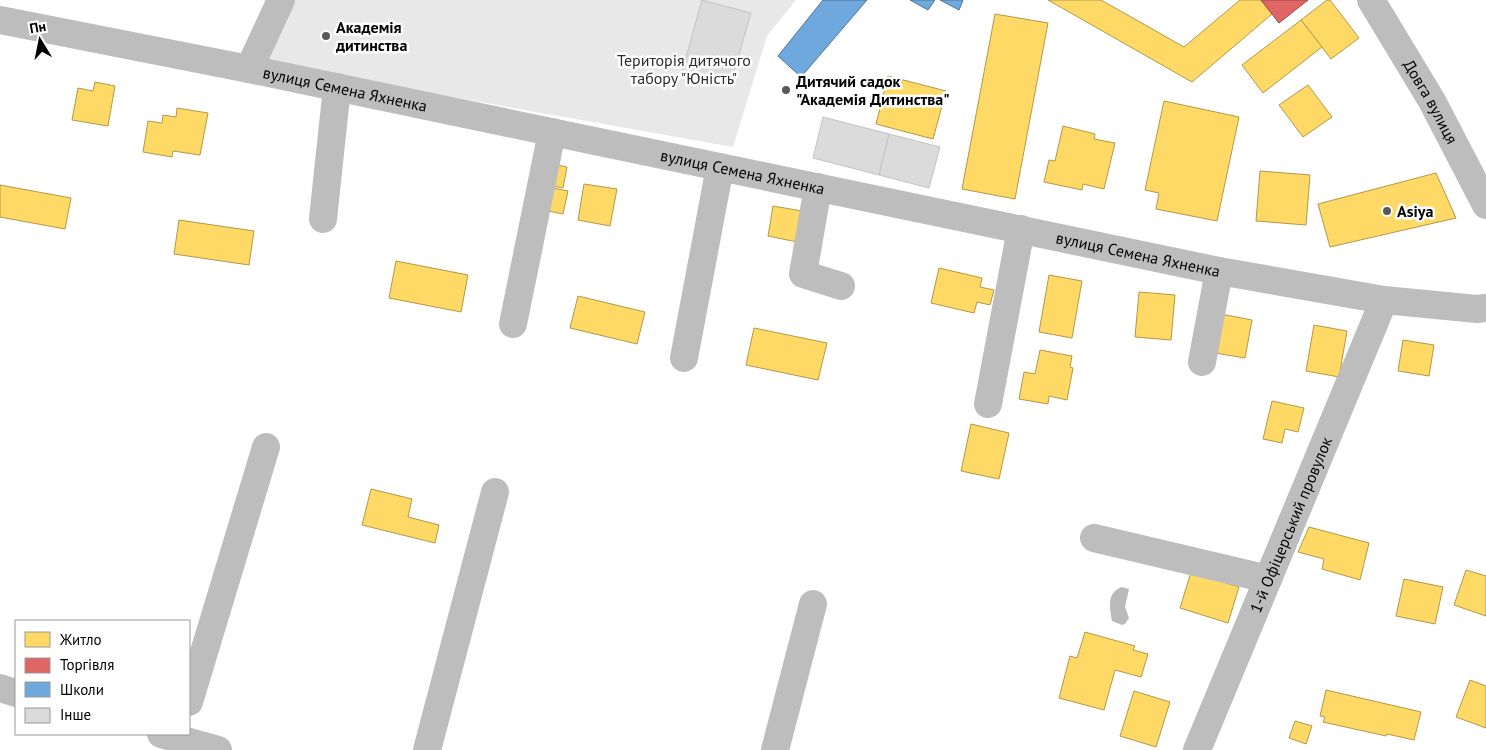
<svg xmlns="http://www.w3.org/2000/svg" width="1486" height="750" viewBox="0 0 1486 750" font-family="'PT Sans',sans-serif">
<rect width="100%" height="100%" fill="#fff"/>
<path fill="#e8e8e8" d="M 293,0 L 796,0 L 767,36 L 733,147 L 261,63 Z"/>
<path fill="#bababa" d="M 1122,587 L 1129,589 L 1125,607 L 1129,618 L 1125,624 L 1122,625 L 1112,621 C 1110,609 1106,592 1122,587 Z"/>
<g fill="#ffd966" stroke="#b29847">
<path d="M 1048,0 L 1101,0 L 1184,47 L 1240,0 L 1261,0 L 1272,14 L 1192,82 Z"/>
<path d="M 1327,0 L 1330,0 L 1359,38 L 1331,59 L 1301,20 Z"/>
<path d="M 995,14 L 1048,23 L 1015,199 L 962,189 Z"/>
<path d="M 1301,20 L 1322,47 L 1263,93 L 1242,65 Z"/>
<path d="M 888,76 L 946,91 L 933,139 L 876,124 Z"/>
<path d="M 95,82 L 115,86 L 108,126 L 72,120 L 78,88 L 93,91 Z"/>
<path d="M 1308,85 L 1332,117 L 1303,137 L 1279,105 Z"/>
<path d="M 1164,101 L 1239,117 L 1217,221 L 1156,209 L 1159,193 L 1145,190 Z"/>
<path d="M 177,108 L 208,113 L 200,155 L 173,151 L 172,157 L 143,152 L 148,121 L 162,123 L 163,115 L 176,117 Z"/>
<path d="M 1063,126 L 1095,134 L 1094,139 L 1115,143 L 1104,189 L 1083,184 L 1082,190 L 1044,182 L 1049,160 L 1055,161 Z"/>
<path d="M 552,164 L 567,167 L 563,188 L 548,185 Z"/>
<path d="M 1260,171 L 1310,175 L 1306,225 L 1256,221 Z"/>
<path d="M 1436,173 L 1456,218 L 1330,247 L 1318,204 Z"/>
<path d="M 584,184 L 617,189 L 610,226 L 578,220 Z"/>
<path d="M 0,185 L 71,198 L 65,229 L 0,217 Z"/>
<path d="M 548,187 L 568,191 L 563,214 L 543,210 Z"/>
<path d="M 773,206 L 808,212 L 802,243 L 768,236 Z"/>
<path d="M 179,220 L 254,231 L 249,265 L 174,254 Z"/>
<path d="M 396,261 L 468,275 L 461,312 L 389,298 Z"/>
<path d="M 939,268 L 982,278 L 980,287 L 994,290 L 990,305 L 977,302 L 974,313 L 931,303 Z"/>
<path d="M 1049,275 L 1082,281 L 1072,338 L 1039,332 Z"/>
<path d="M 1139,292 L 1175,295 L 1171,340 L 1135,337 Z"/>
<path d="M 578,296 L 645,312 L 637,344 L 570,328 Z"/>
<path d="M 1221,314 L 1252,320 L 1245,358 L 1215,353 Z"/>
<path d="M 1314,325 L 1347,331 L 1339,377 L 1306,371 Z"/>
<path d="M 754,328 L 827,343 L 818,380 L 746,365 Z"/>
<path d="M 1403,340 L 1434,345 L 1429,376 L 1398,371 Z"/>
<path d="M 1040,350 L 1072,356 L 1070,367 L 1073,368 L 1067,400 L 1049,396 L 1048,404 L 1019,399 L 1024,372 L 1035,374 Z"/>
<path d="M 1272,401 L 1304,408 L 1298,432 L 1285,429 L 1282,443 L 1263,439 Z"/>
<path d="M 971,424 L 1009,433 L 999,479 L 961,471 Z"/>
<path d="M 371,489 L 412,499 L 408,517 L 439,525 L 435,543 L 362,525 Z"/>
<path d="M 1309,527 L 1369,543 L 1360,580 L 1322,569 L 1324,559 L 1298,552 Z"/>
<path d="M 1466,570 L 1486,576 L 1486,616 L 1454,605 Z"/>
<path d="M 1191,572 L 1239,587 L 1228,623 L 1180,608 Z"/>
<path d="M 1404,579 L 1443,587 L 1435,624 L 1396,616 Z"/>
<path d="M 1085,632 L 1135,646 L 1133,650 L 1148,654 L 1141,677 L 1115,670 L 1104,710 L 1059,698 L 1070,656 L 1077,658 Z"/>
<path d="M 1470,680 L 1486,686 L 1486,728 L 1456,717 Z"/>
<path d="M 1326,690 L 1421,712 L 1414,740 L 1387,734 L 1386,736 L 1323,722 L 1325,717 L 1320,716 Z"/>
<path d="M 1134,691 L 1170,702 L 1156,747 L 1120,736 Z"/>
<path d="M 1295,721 L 1312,726 L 1306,744 L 1289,738 Z"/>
</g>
<path fill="#e06666" stroke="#9d4747" d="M 1261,0 L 1308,0 L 1279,23 Z"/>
<g fill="#6fa8dc" stroke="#4e769a">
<path d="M 823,0 L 867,0 L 801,77 L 778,56 Z"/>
<path d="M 910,0 L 935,0 L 928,10 Z"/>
<path d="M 940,0 L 963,0 L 959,10 Z"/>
</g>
<g fill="#dbdbdb" stroke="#c3c3c3">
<path d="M 702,0 L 751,13 L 730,85 L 682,72 Z"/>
<path d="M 823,117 L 889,134 L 879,175 L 813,158 Z"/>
<path d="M 889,134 L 940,147 L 929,188 L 879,175 Z"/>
</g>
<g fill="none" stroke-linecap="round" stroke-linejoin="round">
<g stroke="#bdbdbd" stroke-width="28">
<path id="s1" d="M 1371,0 L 1432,101 L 1486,205"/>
<path id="s2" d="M 0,20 L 249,69 L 1219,271 L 1384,300 L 1477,309 L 1486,308"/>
<path d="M 249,69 L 281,0"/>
<path d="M 818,187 L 803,274 L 841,286"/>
<path d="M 323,219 L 337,87"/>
<path d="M 513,324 L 552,132"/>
<path d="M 684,358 L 720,167"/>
<path d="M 1202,362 L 1219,271"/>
<path d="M 988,404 L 1021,229"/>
<path d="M 1094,538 L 1268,579"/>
<path d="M 0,688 L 16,693"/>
<path d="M 189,702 L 266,447"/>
<path d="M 161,734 L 218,750"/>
<path d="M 427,750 L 495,492"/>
<path d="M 775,750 L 813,604"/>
<path id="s3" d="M 1197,750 L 1384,300"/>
</g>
</g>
<g fill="#595959" stroke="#fff" stroke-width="2">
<circle cx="326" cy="36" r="5"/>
<circle cx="786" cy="90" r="5"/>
<circle cx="1387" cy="211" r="5"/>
</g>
<g text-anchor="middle" stroke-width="5" stroke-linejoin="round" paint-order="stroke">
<g font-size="16" font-weight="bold" fill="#000" stroke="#fff" text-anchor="start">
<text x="336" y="33">Академія<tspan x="336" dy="18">дитинства</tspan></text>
<text x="796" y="87">Дитячий садок<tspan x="796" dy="18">"Академія Дитинства"</tspan></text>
<text x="1397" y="217">Asiya</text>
</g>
<g font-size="16" fill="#2c2c2c" stroke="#fff">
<text x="684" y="66">Територія дитячого<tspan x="684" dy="18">табору "Юність"</tspan></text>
</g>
<g font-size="16" fill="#000" stroke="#fff">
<text dy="6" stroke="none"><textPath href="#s2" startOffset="352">вулиця Семена Яхненка</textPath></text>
<text dy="6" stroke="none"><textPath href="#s1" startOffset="118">Довга вулиця</textPath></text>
<text dy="6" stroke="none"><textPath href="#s2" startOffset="758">вулиця Семена Яхненка</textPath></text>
<text dy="6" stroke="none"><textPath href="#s2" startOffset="1162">вулиця Семена Яхненка</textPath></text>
<text dy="6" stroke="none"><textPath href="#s3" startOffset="244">1-й Офіцерський провулок</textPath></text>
</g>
</g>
<rect x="15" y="620" width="175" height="115" fill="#ffffff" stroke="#999999"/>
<rect x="25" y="632" width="25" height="15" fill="#ffd966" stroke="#999999"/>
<text x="60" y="645" font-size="15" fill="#000000">Житло</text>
<rect x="25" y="658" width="25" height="15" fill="#e06666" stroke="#999999"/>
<text x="60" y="670" font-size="15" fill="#000000">Торгівля</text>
<rect x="25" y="682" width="25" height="15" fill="#6fa8dc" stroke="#999999"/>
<text x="60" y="695" font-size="15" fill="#000000">Школи</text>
<rect x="25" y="708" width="25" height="15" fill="#dbdbdb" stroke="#999999"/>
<text x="60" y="720" font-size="15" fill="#000000">Інше</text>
<g transform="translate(40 40) rotate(350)" stroke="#ffffff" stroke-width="4" paint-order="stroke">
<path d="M0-4L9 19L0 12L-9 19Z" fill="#000000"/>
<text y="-8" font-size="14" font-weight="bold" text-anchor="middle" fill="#000000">Пн</text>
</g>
</svg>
